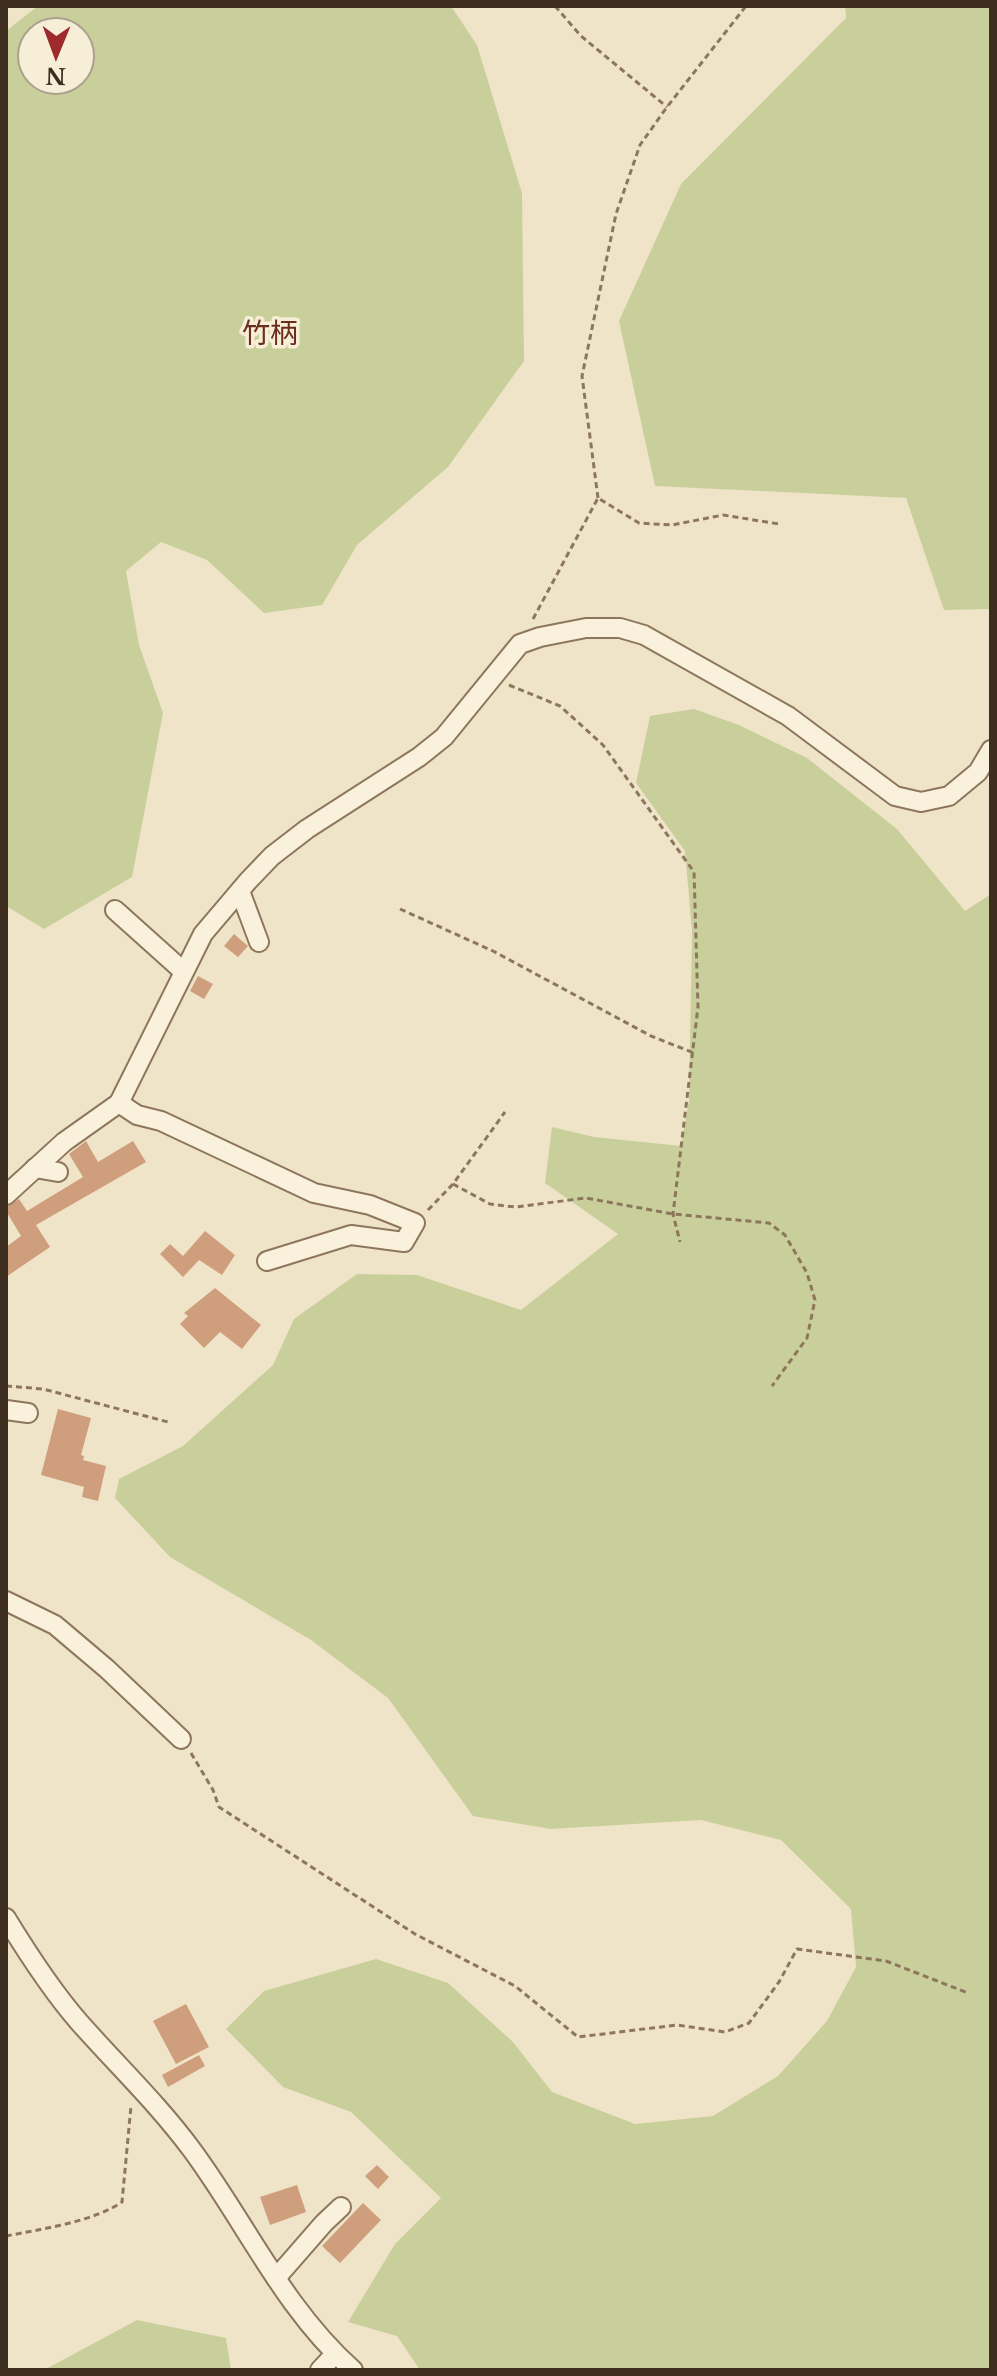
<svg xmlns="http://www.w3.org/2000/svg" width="997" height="2376" viewBox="0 0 997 2376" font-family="'Libre Baskerville','Noto Sans JP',serif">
<rect width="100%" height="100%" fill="#f0e4c8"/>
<g fill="#c9cf9b" fill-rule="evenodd">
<path d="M 38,6 L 451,6 L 477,45 L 522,193 L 524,361 L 448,467 L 357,545 L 322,605 L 264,613 L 207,560 L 161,542 L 126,571 L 139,645 L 163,713 L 132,877 L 44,929 L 6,906 L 6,31 ZM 32,32 L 80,32 L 80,80 L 32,80 Z"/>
<path d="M 845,6 L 991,6 L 991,609 L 944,610 L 906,498 L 655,486 L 619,321 L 681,184 L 846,18 Z"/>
<path d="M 694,709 L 739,725 L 807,758 L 897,829 L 965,911 L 991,894 L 991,2370 L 420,2370 L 397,2336 L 348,2322 L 395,2244 L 441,2198 L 351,2112 L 283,2087 L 226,2029 L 264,1991 L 376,1959 L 448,1983 L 513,2042 L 552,2092 L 635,2124 L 713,2116 L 778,2076 L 827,2021 L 856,1967 L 851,1909 L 781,1840 L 701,1820 L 551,1829 L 473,1816 L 388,1698 L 311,1640 L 170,1557 L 115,1498 L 119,1479 L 183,1446 L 273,1365 L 294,1319 L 357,1274 L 417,1275 L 521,1310 L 618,1234 L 545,1183 L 552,1127 L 594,1137 L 681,1146 L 689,1101 L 692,931 L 685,851 L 636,783 L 650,716 Z"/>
<path d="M 137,2320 L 226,2338 L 231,2370 L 44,2370 Z"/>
</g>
<g fill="#cf9f7d">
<path d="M 234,934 L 248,946 L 238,957 L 224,946 Z"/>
<path d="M 198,976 L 213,984 L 204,999 L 190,991 Z"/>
<path d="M 86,1141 L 98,1162 L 133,1141 L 146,1162 L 36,1225 L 50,1247 L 6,1277 L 6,1247 L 21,1236 L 6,1211 L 6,1207 L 19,1199 L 27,1211 L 83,1177 L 69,1154 Z"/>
<path d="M 205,1231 L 235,1255 L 222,1275 L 199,1260 L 183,1277 L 160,1254 L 170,1244 L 183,1256 Z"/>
<path d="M 215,1288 L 261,1325 L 242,1349 L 220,1332 L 204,1348 L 180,1324 L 188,1316 L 184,1313 Z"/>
<path d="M 58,1409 L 91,1418 L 81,1455 L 84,1456 L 83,1460 L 106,1466 L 98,1501 L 82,1497 L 84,1487 L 41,1475 Z"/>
<path d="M 186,2004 L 209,2047 L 176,2064 L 153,2021 Z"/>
<path d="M 199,2055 L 205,2066 L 168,2087 L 162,2075 Z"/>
<path d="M 377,2165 L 389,2177 L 378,2189 L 365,2176 Z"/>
<path d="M 297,2185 L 306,2212 L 270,2225 L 260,2197 Z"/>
<path d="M 363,2203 L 381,2220 L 340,2263 L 322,2246 Z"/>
</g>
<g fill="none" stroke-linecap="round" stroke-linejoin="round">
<g stroke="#8d765c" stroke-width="22">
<g id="minor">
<path d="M 240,891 L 259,942"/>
<path d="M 115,910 L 183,971"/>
<path d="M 119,1103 L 137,1115 L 161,1121 L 314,1193 L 370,1205 L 415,1223 L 404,1242 L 351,1235 L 267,1261"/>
<path d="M 35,1168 L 58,1172"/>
<path d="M 6,1195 L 64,1142 L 119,1103 L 203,934 L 248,881 L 272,856 L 307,829 L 419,757 L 444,737 L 520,644 L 540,637 L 586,628 L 620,628 L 644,635 L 788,716 L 895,796 L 921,802 L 949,796 L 978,772 L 991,750"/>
<path d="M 6,1410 L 28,1413"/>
<path d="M 6,1601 L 55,1625 L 107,1669 L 181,1739"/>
<path d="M 6,1918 C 28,1954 52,1991 79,2022 C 117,2065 158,2104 192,2150 C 246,2223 284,2309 353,2370"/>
<path d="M 276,2278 L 324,2223 L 341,2207"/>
<path d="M 320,2370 L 335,2354"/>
</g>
</g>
<g stroke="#8d765c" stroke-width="3" stroke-dasharray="6 4" stroke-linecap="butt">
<path d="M 555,6 L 581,36 L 667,107"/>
<path d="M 598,498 L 582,376 L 616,214 L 640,145 L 667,107 L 746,6"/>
<path d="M 533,619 L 598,498 L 639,523 L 672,525 L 723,515 L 779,524"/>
<path d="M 509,685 L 560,706 L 603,745 L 694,872 L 698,1007 L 673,1214 L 680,1242"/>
<path d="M 400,909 L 493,951 L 651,1036 L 694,1053"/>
<path d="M 453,1184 L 490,1204 L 515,1207 L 586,1198 L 673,1214 L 769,1223 L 785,1235 L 807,1273 L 815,1300 L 807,1338 L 772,1386"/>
<path d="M 428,1210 L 453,1184 L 505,1112"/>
<path d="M 6,1386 L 43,1389 L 168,1422"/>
<path d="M 191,1753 L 213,1790 L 219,1807 L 415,1934 L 515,1986 L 578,2037 L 677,2025 L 725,2032 L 749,2023 L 779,1982 L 797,1949 L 886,1961 L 968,1993"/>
<path d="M 6,2236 C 42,2229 92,2222 122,2202 L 131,2106"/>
</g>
<use href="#minor" stroke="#faf1dc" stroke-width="18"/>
</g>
<g text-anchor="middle" stroke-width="7" stroke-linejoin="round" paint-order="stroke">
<g font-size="28" fill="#6b2e1e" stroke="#f7eed8">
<text x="270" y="343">竹柄</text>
</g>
</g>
<rect width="997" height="2376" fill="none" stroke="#3d2e20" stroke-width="16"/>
<g transform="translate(56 56) rotate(181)"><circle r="38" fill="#f7eed8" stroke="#ada18e" stroke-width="2"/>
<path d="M0-6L14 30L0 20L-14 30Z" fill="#9e2a2b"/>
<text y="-12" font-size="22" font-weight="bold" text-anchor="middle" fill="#3d2e20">N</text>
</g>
</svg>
